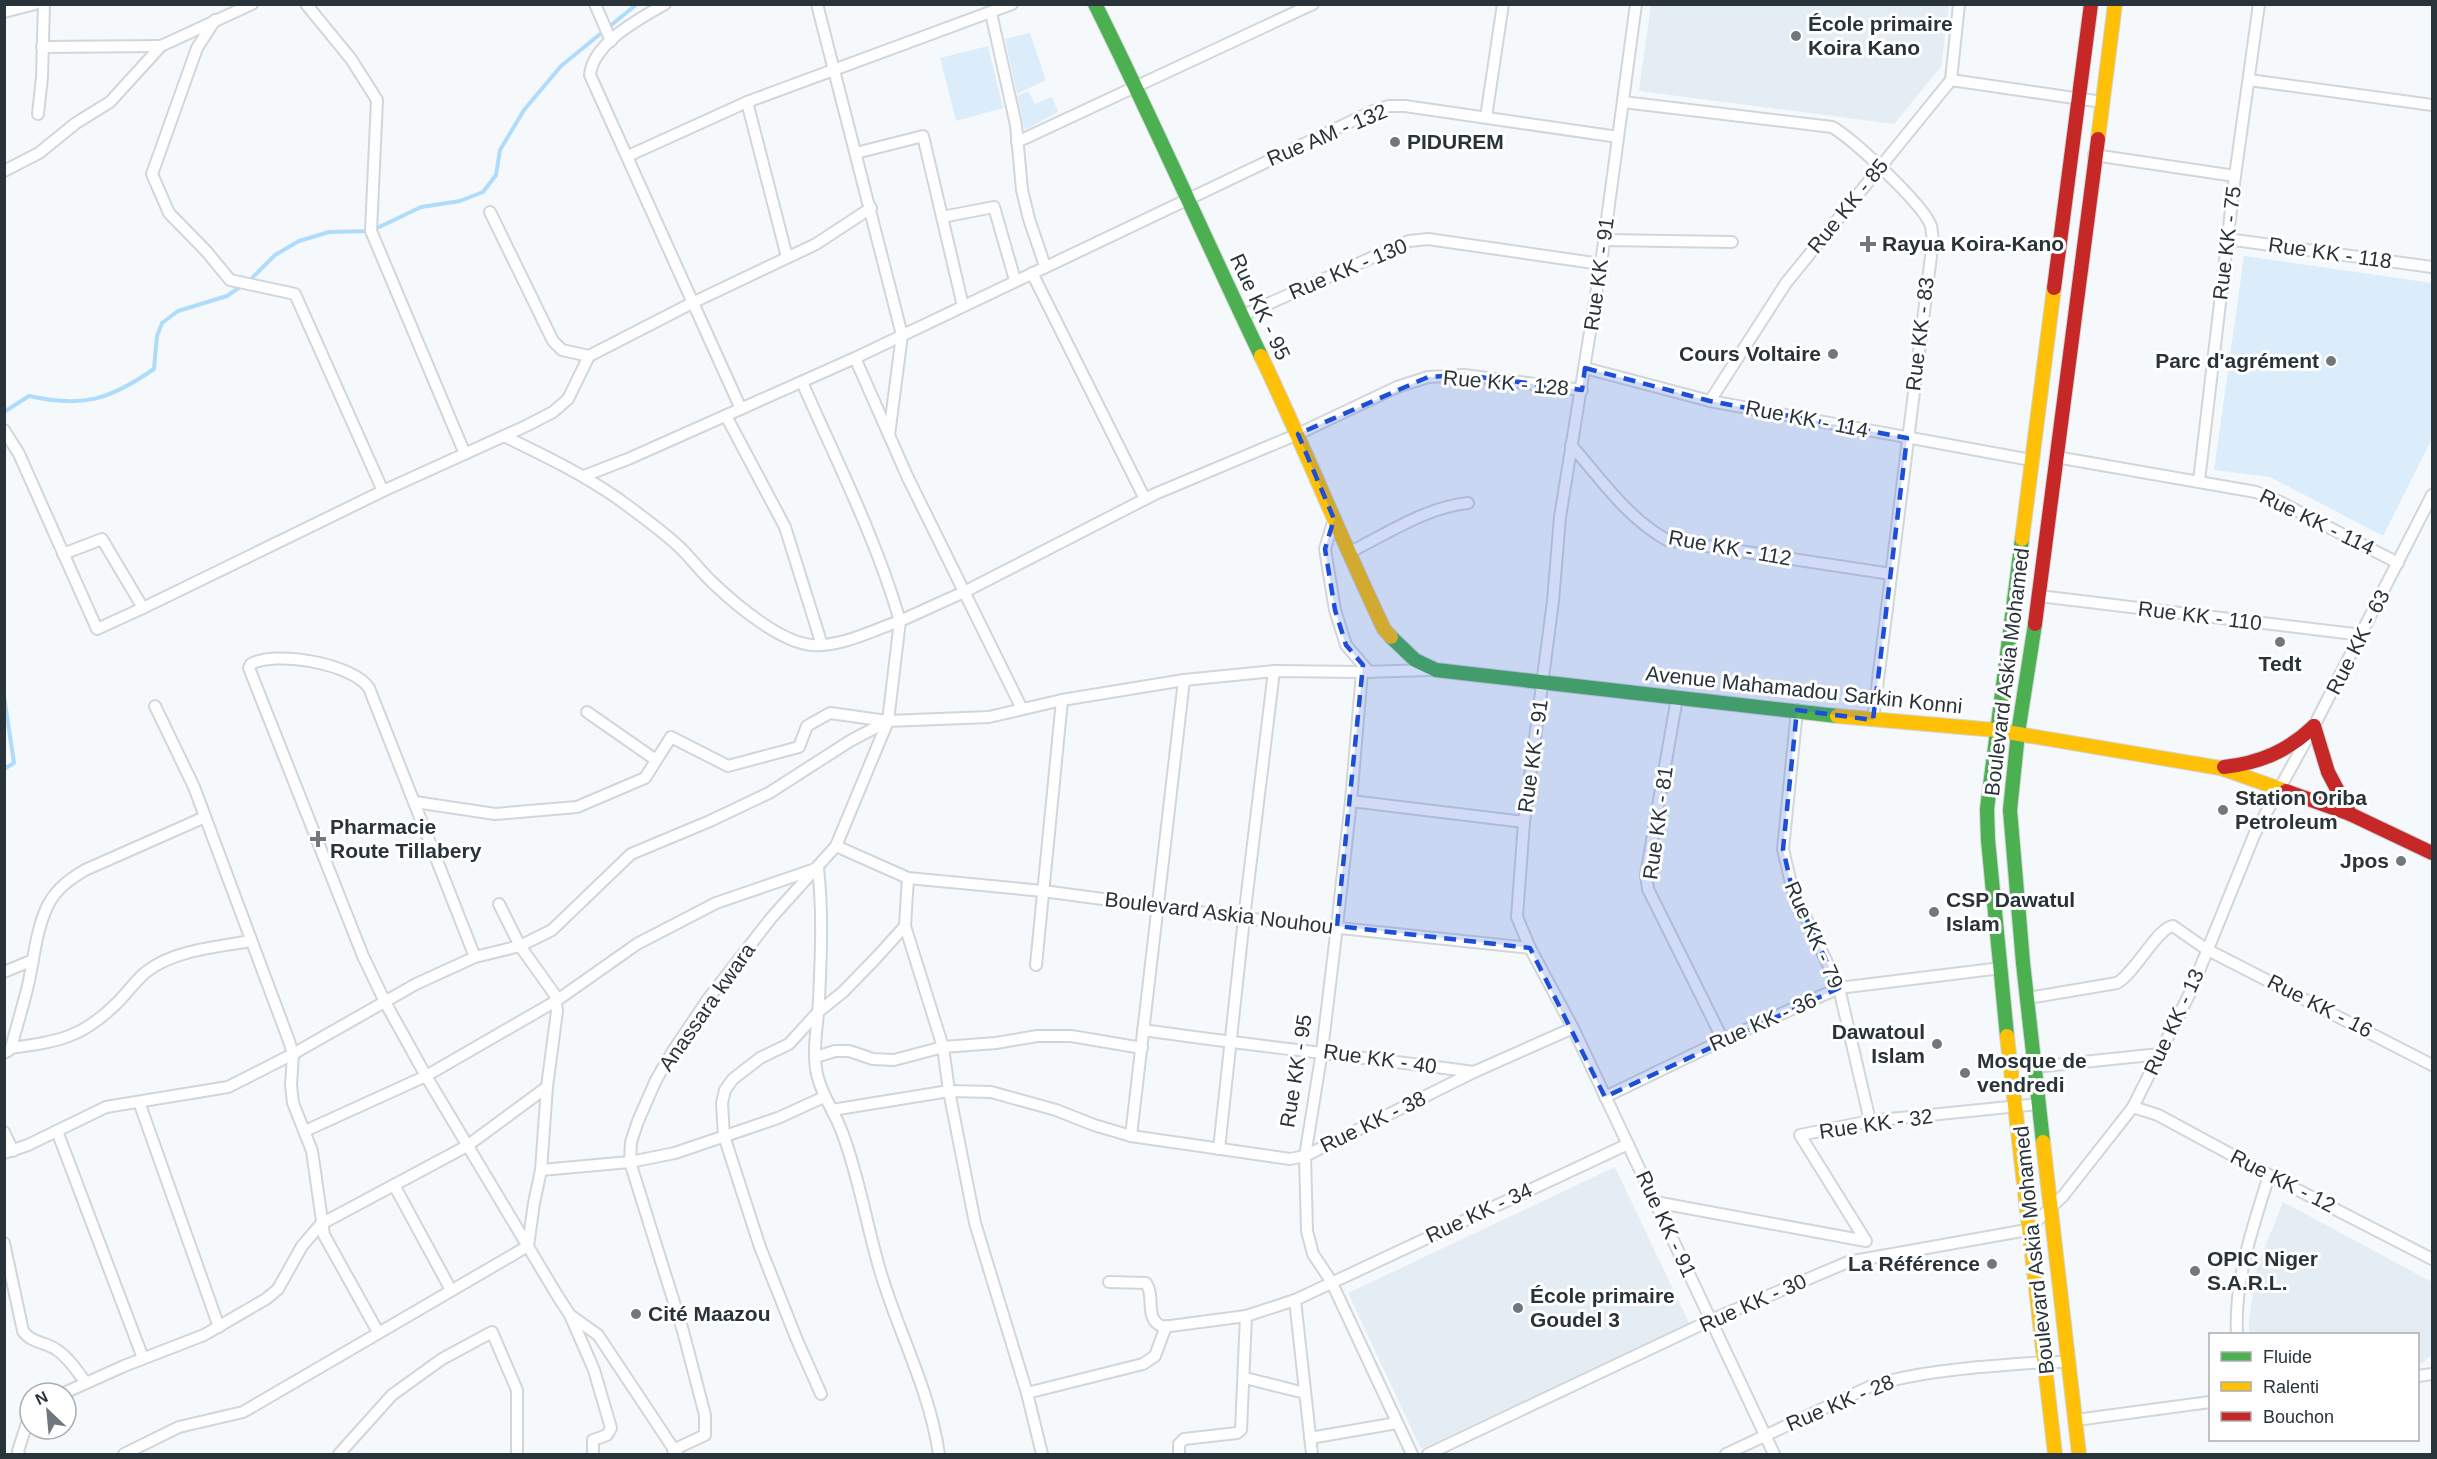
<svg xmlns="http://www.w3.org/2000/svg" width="2437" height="1459" viewBox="0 0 2437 1459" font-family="Helvetica,sans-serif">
<rect width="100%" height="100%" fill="#f6f9fb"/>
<g fill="#e5edf4">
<path d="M 1651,5 L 1651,4 L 1949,5 L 1941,67 L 1894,124 L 1639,91 Z"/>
<path d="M 1615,1167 L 1689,1323 L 1421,1449 L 1348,1293 Z"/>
<path d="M 2283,1202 L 2432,1282 L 2432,1354 L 2423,1363 L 2418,1363 L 2418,1334 L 2249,1334 L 2249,1320 L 2257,1267 Z"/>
</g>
<g fill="#dbedfa">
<path d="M 1030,33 L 1046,80 L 1017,94 L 1005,39 Z"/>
<path d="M 988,46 L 1003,108 L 956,121 L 940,58 Z"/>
<path d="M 1028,91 L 1035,104 L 1052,97 L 1058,112 L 1025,130 L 1017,96 Z"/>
<path d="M 2244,256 L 2432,283 L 2432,439 L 2383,536 L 2270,477 L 2214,470 Z"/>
</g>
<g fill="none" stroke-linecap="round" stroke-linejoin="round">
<g stroke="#b0dcfc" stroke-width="4">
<path d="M 249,281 L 275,255 L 299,241 L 329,232 L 371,231 L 421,207 L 460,201 L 483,192 L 496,175 L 500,150 L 524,110 L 561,66 L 637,4"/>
<path d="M 4,412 L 29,396 C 83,408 109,400 154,369 L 157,336 L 162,323 L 178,311 L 227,296 L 243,285"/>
<path d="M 4,696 L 14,763 L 4,769"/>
</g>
<g stroke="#d1d6db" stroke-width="14">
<g id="street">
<path d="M 306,4 L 351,59 L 377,100 L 371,231 L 465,454"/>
<path d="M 595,4 L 611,41"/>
<path d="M 665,4 C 639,19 593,43 590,75 L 741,409"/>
<path d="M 817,4 L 902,335 L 889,435"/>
<path d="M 1636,4 L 1601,264 L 1560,517 L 1553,601 L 1524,822 L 1517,917 L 1530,948 L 1573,1028 L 1774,1454"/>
<path d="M 4,12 L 35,4"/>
<path d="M 991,13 L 1016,125 L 1022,190 L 1029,219 L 1045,266"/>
<path d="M 215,20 L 197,48 L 152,174 L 169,213 L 207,252 L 230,280 L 295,294 L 383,491"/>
<path d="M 42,47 L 161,46"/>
<path d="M 1951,80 L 2102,102"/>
<path d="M 2249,80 L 2432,105"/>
<path d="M 747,102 L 787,257"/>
<path d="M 1623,102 L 1832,127 C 1852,138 1924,205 1931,226 C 1932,230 1932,236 1933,240 L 1873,720"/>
<path d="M 38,114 L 42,77 L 44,4"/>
<path d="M 1486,117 L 1503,4"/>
<path d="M 1017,142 L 1313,4"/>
<path d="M 856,153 L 923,136 L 963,306"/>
<path d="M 2094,155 L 2235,176"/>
<path d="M 628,156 L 747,102 L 1012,4"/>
<path d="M 4,171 L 39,153 L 76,123 L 110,102 L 161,46 L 252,4"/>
<path d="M 490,212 L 553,341 L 562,350 L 589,356 L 692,303 L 816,244 L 871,208"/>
<path d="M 942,217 L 994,207 L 1015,280"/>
<path d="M 2227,239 L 2432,267"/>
<path d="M 1604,240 L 1732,242"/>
<path d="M 1032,273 L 1145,499"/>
<path d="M 1241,316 L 1409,241 L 1428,239 L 1601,264"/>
<path d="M 855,358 L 908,478 L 1022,709"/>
<path d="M 1585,368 L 1710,401 L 2031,460"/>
<path d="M 1710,401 L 1786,283 L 1951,80 L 1959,4"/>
<path d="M 726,416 L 785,527 L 822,645"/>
<path d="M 4,430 L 19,454 L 97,629 L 143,608 L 383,491 L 526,426 L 553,412 L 568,399 L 589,356"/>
<path d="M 504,436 C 543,455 581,473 617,498 C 636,512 657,527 675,543 C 689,555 699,570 713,583 C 735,604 781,643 812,645 C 842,647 873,630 900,621 C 876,538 836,460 802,382"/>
<path d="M 1571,445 C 1601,479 1627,518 1667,540 L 1891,574"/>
<path d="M 2056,457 L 2256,492 L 2274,499 L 2398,563"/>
<path d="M 584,476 L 628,459 L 855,358 L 1371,112 L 1389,106 L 1405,106 L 1618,137"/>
<path d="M 2199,481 L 2235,176 L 2259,4"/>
<path d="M 1334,519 L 1325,549 L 1335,610 L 1346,645 L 1369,672"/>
<path d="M 1348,553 C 1385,535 1426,507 1468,503"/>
<path d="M 63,554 L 102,539 L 143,608"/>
<path d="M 2039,596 L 2362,635"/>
<path d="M 1432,670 L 1362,672 L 1274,671 L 1184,680 L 1062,700 L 989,717 L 888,721 L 836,846 L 908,878 L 1043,891 L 1244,918 L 1530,948"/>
<path d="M 1362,672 L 1351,801 L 1337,926 L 1322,1051 L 1305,1156 L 1307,1231 L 1313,1254 L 1331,1281 L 1412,1454"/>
<path d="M 1677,698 L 1646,875 L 1648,889 L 1723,1040"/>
<path d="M 155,706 L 194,787 L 289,1041 L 293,1054 L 291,1085 L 293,1103 L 312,1151 L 324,1235 L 378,1332"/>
<path d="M 1797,710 L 1783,849 L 1792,888 L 1839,988 L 1870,1121"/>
<path d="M 587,712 L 656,760"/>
<path d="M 888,721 L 900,621 L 964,592 L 1155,494 L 1298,434 L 1397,387 L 1428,377 L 1464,375 L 1582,390"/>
<path d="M 1351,801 L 1524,822"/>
<path d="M 415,802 L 495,814 L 577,807 L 645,778 L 671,737 L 728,766 L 799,747 L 807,726 L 830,713 L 887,721"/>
<path d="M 908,878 L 905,926 L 943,1047 L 949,1091 L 975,1223 L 1027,1393 L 1042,1454"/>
<path d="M 499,904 L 520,946 L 555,995 L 557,1011 L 547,1087 L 541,1170 L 534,1203 L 528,1246"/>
<path d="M 475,957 L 369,688 C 353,664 276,650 251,664 L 249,668 L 363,956 L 385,1002 L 426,1076 L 557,1295 L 570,1315 L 598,1335 L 677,1454"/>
<path d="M 1036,965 L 1062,700"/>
<path d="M 4,972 L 33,960"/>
<path d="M 2028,998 L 2117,983 C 2136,972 2158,927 2173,926 L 2206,949 L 2432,1065"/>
<path d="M 1143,1030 C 1253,1046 1364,1057 1474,1072"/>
<path d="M 8,1051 L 11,1048 C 60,1041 82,1038 118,1002 C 127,993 136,980 146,972 C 174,950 217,947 251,941"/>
<path d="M 4,1053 L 11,1048 C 17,1025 24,1003 29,981 C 34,956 37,927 48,905 C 56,889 70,879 85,870 L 205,817"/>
<path d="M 816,1057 L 835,1051 L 849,1051 L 873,1059 L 894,1060 L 943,1047 L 996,1043 L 1037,1036 L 1071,1036 L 1142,1048"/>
<path d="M 2035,1067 L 2160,1054"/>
<path d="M 1605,1097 L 1723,1040 L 1839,988 L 2001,968"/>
<path d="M 139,1102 L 219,1327"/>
<path d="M 2133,1107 L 2158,1115 L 2269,1175 L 2432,1259"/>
<path d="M 832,1110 L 949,1091 L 991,1092 L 1056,1110 L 1094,1125 L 1131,1136 L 1290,1159 L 1305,1156 L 1474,1072 L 1573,1028"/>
<path d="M 57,1131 L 143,1358"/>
<path d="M 305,1131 L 426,1076 L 556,1001 L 637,944 L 716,903 L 818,868 C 823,912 821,956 819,1000 C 818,1025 811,1053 818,1078 C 823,1097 835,1113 842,1132 C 860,1179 867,1229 882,1277 C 901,1338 929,1389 939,1454"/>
<path d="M 4,1132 L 13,1151"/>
<path d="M 1131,1136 L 1184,680"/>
<path d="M 1219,1149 L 1244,918 L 1274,671"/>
<path d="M 4,1153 L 28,1145 L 106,1107 L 228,1087 L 293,1054 L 416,984 L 475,957 L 520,946 L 552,930 L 631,854 L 710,821 L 769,793 L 850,741 L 888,721"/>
<path d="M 541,1170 L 630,1162 L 675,1153 L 778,1118 L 824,1097"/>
<path d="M 394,1185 L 451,1290"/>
<path d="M 1655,1202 L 1866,1241 L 1800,1135 L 1870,1121 L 2039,1104"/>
<path d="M 4,1243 L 23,1331 C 31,1343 46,1342 57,1350 C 69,1358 77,1371 86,1383"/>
<path d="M 1109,1282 L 1146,1283 C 1156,1297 1143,1319 1163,1327 L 1246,1316 L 1295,1300 L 1628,1144"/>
<path d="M 1295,1300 L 1312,1454"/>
<path d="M 570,1315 L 594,1370 L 611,1428 L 607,1435 L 593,1440 L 593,1454"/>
<path d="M 2237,1334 C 2234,1279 2253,1228 2269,1175"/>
<path d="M 2418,1376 L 2432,1374"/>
<path d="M 1245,1378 L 1305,1393"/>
<path d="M 64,1393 L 124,1366 L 204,1335 L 266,1299 L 278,1289 L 302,1246 L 321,1224 L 467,1146 L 547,1087"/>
<path d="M 1027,1393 L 1143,1364 L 1155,1356 L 1166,1326"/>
<path d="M 821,1394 L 797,1340 L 760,1247 L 724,1136 L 722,1103 L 725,1090 L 733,1079 L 760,1058 L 789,1044 L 818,1012 L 843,992 L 876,958 L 905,926"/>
<path d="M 2076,1420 L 2210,1402"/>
<path d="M 1310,1438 L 1397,1423"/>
<path d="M 673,1450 L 705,1435 L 705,1415 L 683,1331 L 630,1162 L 631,1142 L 638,1121 L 656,1080 L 673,1051 L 708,999 L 772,917 L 836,846"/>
<path d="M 19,1454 L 18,1451 L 30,1414"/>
<path d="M 124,1454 L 179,1427 L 243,1412 L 528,1246"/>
<path d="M 339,1454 L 392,1395 L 442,1359 L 492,1332 L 517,1390 L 517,1454"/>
<path d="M 1179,1454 L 1179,1444 L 1184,1439 L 1237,1433 L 1241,1430 L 1246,1316"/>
<path d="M 1428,1454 L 1711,1320 L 1848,1262 L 2027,1230 L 2063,1196 L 2133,1107 L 2190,993 L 2255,833 L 2314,726 L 2432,495"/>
<path d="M 1726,1454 L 1869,1387 C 1905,1375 1941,1371 1979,1367 C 2009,1365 2038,1361 2068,1362"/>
</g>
</g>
<g stroke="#d1d6db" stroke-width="16">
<g id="fast">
<path d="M 1095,4 C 1153,120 1205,239 1261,356"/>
<path d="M 2035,624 L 2018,733 L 2010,810 L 2023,963 L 2043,1142"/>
<path d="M 1391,637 L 1415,660 L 1436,670 L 1837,716"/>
<path d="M 2007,1036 L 1988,840 L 1987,809 L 2022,539"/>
</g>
</g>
<g stroke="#d1d6db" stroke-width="16">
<g id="slow">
<path d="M 2098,139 L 2115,4"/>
<path d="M 1261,356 C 1304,446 1341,539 1384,629 L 1391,637"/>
<path d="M 2022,539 L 2054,288"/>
<path d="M 1837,716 L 1995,730 L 2220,768 L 2286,791"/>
<path d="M 2007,1036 L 2055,1454"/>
<path d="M 2043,1142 L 2079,1454"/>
</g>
</g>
<g stroke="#d1d6db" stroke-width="16">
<g id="jam">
<path d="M 2054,288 L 2091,4"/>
<path d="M 2035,624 L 2098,139"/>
<path d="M 2314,726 L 2328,772 L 2350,814"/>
<path d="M 2224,767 C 2260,763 2288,751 2314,726"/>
<path d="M 2286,791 L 2350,814 L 2432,853"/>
</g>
</g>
<use href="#street" stroke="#fefefe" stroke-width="10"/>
<use href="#fast" stroke="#4caf50" stroke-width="14"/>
<use href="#slow" stroke="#ffc107" stroke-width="14"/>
<use href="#jam" stroke="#c62828" stroke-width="14"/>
</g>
<path fill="#1d4ed8" fill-opacity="0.2" stroke="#1d4ed8" stroke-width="4.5" stroke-dasharray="12 8" stroke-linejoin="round" d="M 1585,368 L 1710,401 L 1907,438 L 1873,720 L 1797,710 L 1783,849 L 1792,888 L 1839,988 L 1605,1097 L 1530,948 L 1337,926 L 1363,665 L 1346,645 L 1335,610 L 1325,549 L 1334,519 L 1298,434 L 1428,377 L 1464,375 L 1582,390 Z"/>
<g fill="#70787e" stroke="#fff" stroke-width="2">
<circle cx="1796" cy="36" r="6"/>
<circle cx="1395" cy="142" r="6"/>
<path d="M1865 235h6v6h6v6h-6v6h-6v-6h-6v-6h6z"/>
<circle cx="1833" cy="354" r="6"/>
<circle cx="2331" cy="361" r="6"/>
<circle cx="2280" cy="642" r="6"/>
<circle cx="2223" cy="810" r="6"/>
<path d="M315 830h6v6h6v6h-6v6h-6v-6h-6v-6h6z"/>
<circle cx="2401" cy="861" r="6"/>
<circle cx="1934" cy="912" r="6"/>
<circle cx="1937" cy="1044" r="6"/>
<circle cx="1965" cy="1073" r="6"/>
<circle cx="1992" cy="1264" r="6"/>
<circle cx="2195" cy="1271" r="6"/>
<circle cx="1518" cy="1308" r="6"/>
<circle cx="636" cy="1314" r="6"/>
</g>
<g text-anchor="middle" stroke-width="6" stroke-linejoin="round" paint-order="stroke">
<g font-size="21" font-weight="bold" fill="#28333a" stroke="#fff" text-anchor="start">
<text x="1808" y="31">École primaire<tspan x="1808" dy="24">Koira Kano</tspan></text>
<text x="1407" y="149">PIDUREM</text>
<text x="1882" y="251">Rayua Koira-Kano</text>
<text x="1821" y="361" text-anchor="end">Cours Voltaire</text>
<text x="2319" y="368" text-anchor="end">Parc d'agrément</text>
<text x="2280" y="671" text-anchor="middle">Tedt</text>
<text x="2235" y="805">Station Oriba<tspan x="2235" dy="24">Petroleum</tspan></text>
<text x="330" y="834">Pharmacie<tspan x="330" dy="24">Route Tillabery</tspan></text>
<text x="2389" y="868" text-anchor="end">Jpos</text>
<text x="1946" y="907">CSP Dawatul<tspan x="1946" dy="24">Islam</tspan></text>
<text x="1925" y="1039" text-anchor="end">Dawatoul<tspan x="1925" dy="24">Islam</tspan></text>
<text x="1977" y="1068">Mosque de<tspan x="1977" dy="24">vendredi</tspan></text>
<text x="2207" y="1266">OPIC Niger<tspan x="2207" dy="24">S.A.R.L.</tspan></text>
<text x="1980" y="1271" text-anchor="end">La Référence</text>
<text x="1530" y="1303">École primaire<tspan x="1530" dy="24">Goudel 3</tspan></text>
<text x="648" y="1321">Cité Maazou</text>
</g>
<g font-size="21" fill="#28333a" stroke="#fff">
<text transform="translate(1327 135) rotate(-23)" y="7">Rue AM - 132</text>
<text transform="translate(1848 206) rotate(-51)" y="7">Rue KK - 85</text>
<text transform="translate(2227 243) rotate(-83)" y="7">Rue KK - 75</text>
<text transform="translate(2330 253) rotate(8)" y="7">Rue KK - 118</text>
<text transform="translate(1348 269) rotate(-23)" y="7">Rue KK - 130</text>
<text transform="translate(1599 274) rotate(-82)" y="7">Rue KK - 91</text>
<text transform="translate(1260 307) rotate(65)" y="7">Rue KK - 95</text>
<text transform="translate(1920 334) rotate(-83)" y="7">Rue KK - 83</text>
<text transform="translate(1506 383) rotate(5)" y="7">Rue KK - 128</text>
<text transform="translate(1807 419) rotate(11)" y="7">Rue KK - 114</text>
<text transform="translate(2317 522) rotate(26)" y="7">Rue KK - 114</text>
<text transform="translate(1730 548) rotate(10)" y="7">Rue KK - 112</text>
<text transform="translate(2200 616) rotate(7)" y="7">Rue KK - 110</text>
<text transform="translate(2358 642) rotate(-63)" y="7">Rue KK - 63</text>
<text transform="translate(2007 672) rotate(-83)" y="7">Boulevard Askia Mohamed</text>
<text transform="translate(1804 690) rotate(6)" y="7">Avenue Mahamadou Sarkin Konni</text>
<text transform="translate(1533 756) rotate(-82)" y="7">Rue KK - 91</text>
<text transform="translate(1658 823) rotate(-82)" y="7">Rue KK - 81</text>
<text transform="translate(1219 913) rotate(7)" y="7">Boulevard Askia Nouhou</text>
<text transform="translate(1814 935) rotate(66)" y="7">Rue KK - 79</text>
<text transform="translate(2320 1006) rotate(27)" y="7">Rue KK - 16</text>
<text transform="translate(707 1007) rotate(-55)" y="7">Anassara kwara</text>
<text transform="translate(1763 1022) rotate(-24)" y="7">Rue KK - 36</text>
<text transform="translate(2174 1022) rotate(-65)" y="7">Rue KK - 13</text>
<text transform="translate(1380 1059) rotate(8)" y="7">Rue KK - 40</text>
<text transform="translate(1296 1071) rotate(-81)" y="7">Rue KK - 95</text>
<text transform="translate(1373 1122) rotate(-26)" y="7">Rue KK - 38</text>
<text transform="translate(1876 1124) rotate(-8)" y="7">Rue KK - 32</text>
<text transform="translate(2283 1181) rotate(27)" y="7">Rue KK - 12</text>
<text transform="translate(1479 1213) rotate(-25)" y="7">Rue KK - 34</text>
<text transform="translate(1666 1224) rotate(65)" y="7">Rue KK - 91</text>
<text transform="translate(2034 1250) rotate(-96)" y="7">Boulevard Askia Mohamed</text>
<text transform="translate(1753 1303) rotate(-24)" y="7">Rue KK - 30</text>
<text transform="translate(1840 1403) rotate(-23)" y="7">Rue KK - 28</text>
</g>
</g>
<rect width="2437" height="1459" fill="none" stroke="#28333a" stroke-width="12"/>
<rect x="2209" y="1333" width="210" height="108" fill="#ffffff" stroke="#a9adb0" stroke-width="1.5"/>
<rect x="2221" y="1352" width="30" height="9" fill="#4caf50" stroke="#a9adb0" stroke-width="1.5"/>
<text x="2263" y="1363" font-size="18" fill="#28333a">Fluide</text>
<rect x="2221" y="1382" width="30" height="9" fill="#ffc107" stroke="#a9adb0" stroke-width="1.5"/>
<text x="2263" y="1393" font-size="18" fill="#28333a">Ralenti</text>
<rect x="2221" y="1412" width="30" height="9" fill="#c62828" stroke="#a9adb0" stroke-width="1.5"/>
<text x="2263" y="1423" font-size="18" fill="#28333a">Bouchon</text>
<g transform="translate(48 1411) rotate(334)"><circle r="28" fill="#ffffff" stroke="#a9adb0" stroke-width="1.5"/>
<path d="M0-4.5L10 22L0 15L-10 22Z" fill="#70787e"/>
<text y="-9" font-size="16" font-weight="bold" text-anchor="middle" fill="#28333a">N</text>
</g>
</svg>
